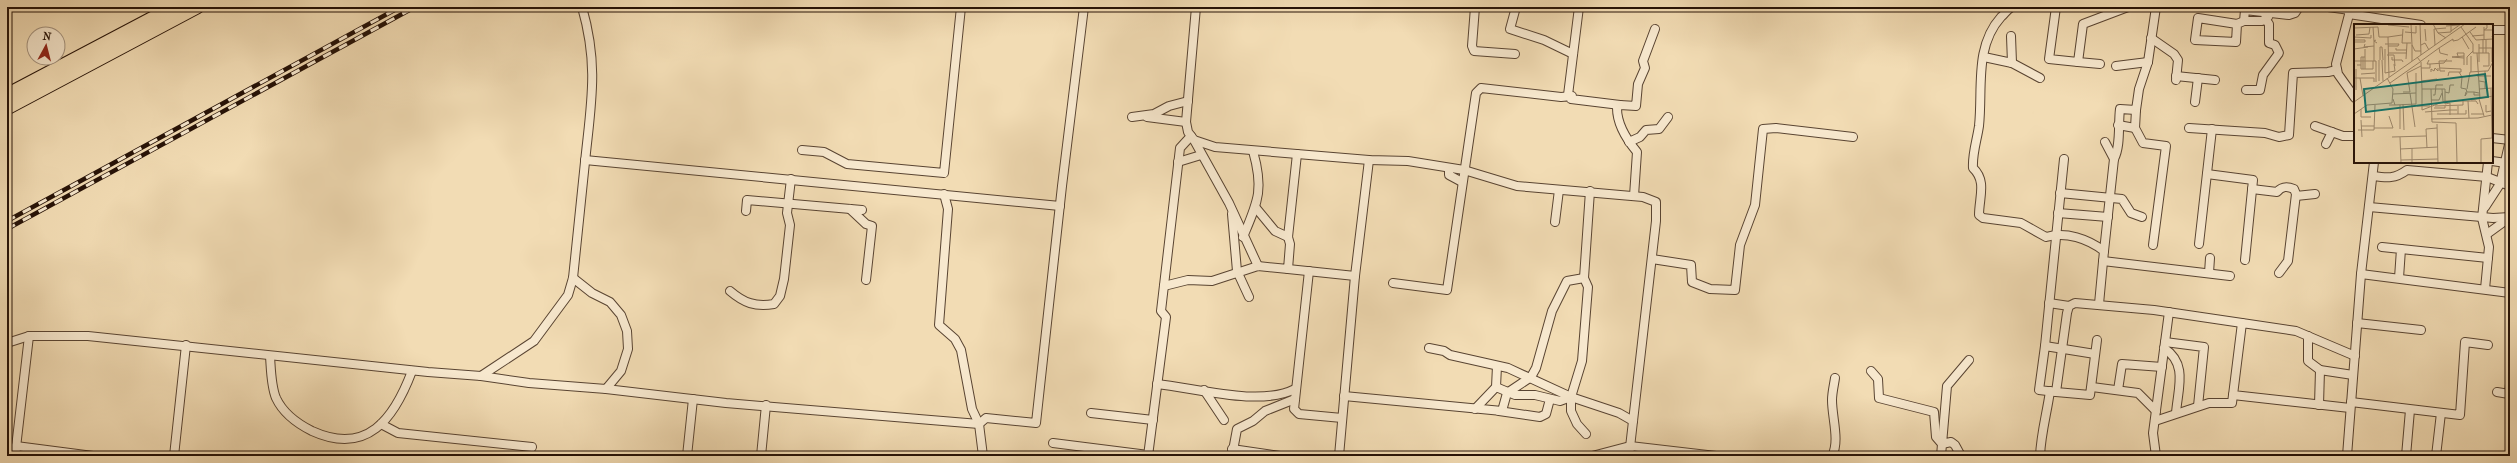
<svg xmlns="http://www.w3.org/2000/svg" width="2517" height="463" viewBox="0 0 2517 463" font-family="'IM FELL French Canon',serif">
<rect width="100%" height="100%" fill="#f2dcb4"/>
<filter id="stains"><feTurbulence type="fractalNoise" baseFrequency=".005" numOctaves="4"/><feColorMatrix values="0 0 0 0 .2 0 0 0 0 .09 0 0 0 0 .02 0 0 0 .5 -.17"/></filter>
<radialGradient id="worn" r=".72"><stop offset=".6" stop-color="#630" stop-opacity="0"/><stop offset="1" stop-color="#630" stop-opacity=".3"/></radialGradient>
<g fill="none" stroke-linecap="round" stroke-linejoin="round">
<g stroke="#594432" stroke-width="10">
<g id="street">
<path d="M 1196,7 L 1186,122 L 1188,132 L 1194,140 L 1215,147 L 1369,160 L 1408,161 L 1464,170 L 1517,186 L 1643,197 L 1656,202 L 1656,221 L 1629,456"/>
<path d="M 1475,7 L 1472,46 L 1474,51 L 1515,54"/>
<path d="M 1516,7 L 1510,29 L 1544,40 L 1573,54"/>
<path d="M 2012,7 C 2007,9 2005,14 2001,17 C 1974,47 1983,89 1979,126 C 1977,140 1972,154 1973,168 C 1987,181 1979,198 1979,215 L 1983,218 L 2021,223 L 2046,237 C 2066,231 2088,239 2104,251 L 2099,304"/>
<path d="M 2056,7 L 2049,59 L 2078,62 L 2083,24 L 2128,7"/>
<path d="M 2328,7 L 2350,10"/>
<path d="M 2351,7 L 2336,64 L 2338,74 L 2355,98"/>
<path d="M 2349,14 L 2421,25"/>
<path d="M 2244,21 L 2262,21 L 2268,17"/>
<path d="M 2237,24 L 2236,42 L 2195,40 L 2198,18 L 2237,24 L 2244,21 L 2245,10 L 2289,15 L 2295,13 L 2299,7"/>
<path d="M 2492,30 L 2510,30"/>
<path d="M 2011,36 L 2012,63"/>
<path d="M 2151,38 L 2174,54 L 2178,60 L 2176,80"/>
<path d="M 1984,57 L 2012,63 L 2040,78"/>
<path d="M 2078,62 L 2100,64"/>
<path d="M 2116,66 L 2148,62"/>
<path d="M 2176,76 L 2215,80"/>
<path d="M 2246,90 L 2260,90 L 2263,75 L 2279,53 L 2275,45 L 2269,43 L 2269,24 L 2265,19"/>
<path d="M 1568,95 L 1579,7"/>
<path d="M 2195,102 L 2198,78"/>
<path d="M 2136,110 L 2135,128 L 2143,143 L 2166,146 L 2153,245"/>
<path d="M 1132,117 L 1154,114 L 1169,106 L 1188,101"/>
<path d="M 1147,117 L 1186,122"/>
<path d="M 2118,125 L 2135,128"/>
<path d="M 2315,126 L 2343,136 L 2355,136"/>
<path d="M 2189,128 L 2265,133 L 2279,137 L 2289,135 L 2293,73 L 2328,72 L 2337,70"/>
<path d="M 2492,138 L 2510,140"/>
<path d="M 1194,140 L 1229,203 L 1258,266"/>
<path d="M 1629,142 L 1640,137 L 1646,130 L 1659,129 L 1668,117"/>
<path d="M 2105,142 L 2114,159"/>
<path d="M 2326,144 L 2332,132"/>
<path d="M 802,150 L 824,152 L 847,164 L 944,173 L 961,7"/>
<path d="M 585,160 L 1060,206"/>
<path d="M 2492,161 L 2506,163"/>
<path d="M 1178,162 L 1201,155"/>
<path d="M 1449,168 L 1449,175 L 1462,182"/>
<path d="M 2207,174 L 2253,180 L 2245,260"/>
<path d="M 2373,176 C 2387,178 2395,179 2407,170 L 2487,177 L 2510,186"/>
<path d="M 2252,189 L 2277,192 C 2282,186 2287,186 2294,189 L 2296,194 L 2288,261 L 2279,273"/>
<path d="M 2060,193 L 2122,199 L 2131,213 L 2142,217"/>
<path d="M 944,194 L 948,209 L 939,325 L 955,339 L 961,350 L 972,409 L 979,424 L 983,456"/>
<path d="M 1634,196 L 1637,152 C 1627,140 1617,123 1617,108 L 1620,105 L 1636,106 L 1638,84 L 1645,68 L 1643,61 L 1655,29"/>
<path d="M 2296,196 L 2315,194"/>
<path d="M 2369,207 L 2493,218 L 2510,217"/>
<path d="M 2485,207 L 2500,184 L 2510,140"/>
<path d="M 1256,208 L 1275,231 L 1288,237"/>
<path d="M 850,209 L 866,224 L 872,226 L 866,280"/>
<path d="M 746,211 L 747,200 L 862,210"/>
<path d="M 2058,213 L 2108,217"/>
<path d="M 1232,214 L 1237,271 L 1249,297"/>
<path d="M 1555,222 L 1559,190"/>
<path d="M 2487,234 L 2509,218"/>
<path d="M 1243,237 C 1258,201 1264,190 1253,151"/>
<path d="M 2199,244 L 2212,129"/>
<path d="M 2382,247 L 2401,249 L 2399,278"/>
<path d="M 2401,249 L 2488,258"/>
<path d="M 2104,251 L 2114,159 C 2121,146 2118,124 2120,109 L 2136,110 L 2139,89 L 2148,62 L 2156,7"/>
<path d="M 1652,259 L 1691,265 L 1692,282 L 1710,289 L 1735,290 L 1740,245 L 1755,205 L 1763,129 L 1776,128 L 1853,137"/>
<path d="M 2103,261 L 2230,276"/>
<path d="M 1288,269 L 1355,276"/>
<path d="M 1309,271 L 1294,409 L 1299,414 L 1342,418"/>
<path d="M 2209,273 L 2210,258"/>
<path d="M 2361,274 L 2510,293"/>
<path d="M 1393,283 L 1447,290 L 1476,93 L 1481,88 L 1561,97 L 1572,96 L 1571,99 L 1620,105"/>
<path d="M 1164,286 L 1188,280 L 1212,281 L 1258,266 L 1288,269 L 1290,244 L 1288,237 L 1297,154"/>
<path d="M 2485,289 L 2489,247 L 2482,218 L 2488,162"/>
<path d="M 730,291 C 744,303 755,307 774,304 L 780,296 L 784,279 L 790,225 L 787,213 L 791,179"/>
<path d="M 2049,303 L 2069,306"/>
<path d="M 2357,323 L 2421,330"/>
<path d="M 2308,336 L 2308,361 L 2320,370 L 2319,405"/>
<path d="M 2097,340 L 2090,395 L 2056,392 L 2067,313 L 2069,306 L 2075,303 L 2154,310 L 2242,323"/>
<path d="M 2165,342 L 2204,347 L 2198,406"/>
<path d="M 7,343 L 29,336 L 88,336 L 428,372 L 481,376 L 534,341 L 568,295 L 573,278 C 577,239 581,200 585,162 C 591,103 599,66 582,7"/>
<path d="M 2045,346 L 2064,159"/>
<path d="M 1429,348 L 1444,351 L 1450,355 L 1508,368 L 1571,397 L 1619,413 L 1633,421"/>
<path d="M 2164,348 C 2188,364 2178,388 2176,413"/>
<path d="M 270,356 C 271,370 271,386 276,398 C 283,413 298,424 312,431 C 367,456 394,419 412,371"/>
<path d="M 2320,370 L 2353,375"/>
<path d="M 1871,371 L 1878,379 L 1879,398 L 1934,412 L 1936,437 L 1942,444 L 1941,456"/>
<path d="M 481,376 L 529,383 L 606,389 L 621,371 L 628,349 L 627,331 L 621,315 L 610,302 L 592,293 L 573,278"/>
<path d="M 1157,384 C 1196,388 1260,407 1295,389"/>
<path d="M 1496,387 L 1515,395 L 1535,395 L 1560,401 L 1571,397"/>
<path d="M 2092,387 L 2138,393 L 2156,411"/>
<path d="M 606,389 L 726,403 L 979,424 L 986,418 L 1036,423 L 1062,186 L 1084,7"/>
<path d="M 1204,390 L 1224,420"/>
<path d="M 2118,390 L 2122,364 L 2162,367"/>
<path d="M 2056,392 L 2039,390 L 2045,346 L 2095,354"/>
<path d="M 2497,392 L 2509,394 L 2510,384"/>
<path d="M 1344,396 L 1502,411 L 1507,393 L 1531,377 L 1536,368 L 1552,311 L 1567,281 L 1584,278"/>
<path d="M 2351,402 L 2460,415 L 2465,342 L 2488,345"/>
<path d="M 2350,408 L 2233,395 L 2242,323 L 2296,331 L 2355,356"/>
<path d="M 1475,409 L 1496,387 L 1497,366"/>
<path d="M 1499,411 L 1540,417 L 1546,414 L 1550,399"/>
<path d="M 1091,413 L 1153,420"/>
<path d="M 2155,421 L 2209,403 L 2232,403 L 2233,395"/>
<path d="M 381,424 L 398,433 L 532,447"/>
<path d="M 1586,434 L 1577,424 L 1571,411 L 1571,397 L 1582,361 L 1588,287 L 1584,278 L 1590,191"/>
<path d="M 1053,443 L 1148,455"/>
<path d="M 16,446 L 93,456"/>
<path d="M 1232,449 L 1280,456"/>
<path d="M 15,456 L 29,336"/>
<path d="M 174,456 L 186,345"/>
<path d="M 687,456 L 693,399"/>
<path d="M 761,456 L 766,405"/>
<path d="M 1148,456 L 1166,317 L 1161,311 L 1180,148 L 1191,136"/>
<path d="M 1232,456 L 1237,429 L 1253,421 L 1265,411 L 1295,399"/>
<path d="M 1339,456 L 1355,276 L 1369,160"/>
<path d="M 1592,456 L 1630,446 L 1716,456"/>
<path d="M 1832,456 C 1840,441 1832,418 1832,400 C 1832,393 1834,385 1835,378"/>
<path d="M 1961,456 L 1955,445 L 1951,442 L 1942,444 L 1947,386 L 1969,360"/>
<path d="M 2040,456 C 2041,433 2047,413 2050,391"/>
<path d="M 2156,456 L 2153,433 L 2169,312"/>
<path d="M 2347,456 L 2361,274 L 2374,162"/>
<path d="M 2406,456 L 2410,410"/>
<path d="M 2436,456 L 2441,413"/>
</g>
</g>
<g stroke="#261207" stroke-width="15">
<g id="primary">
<path d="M 7,95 L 174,7"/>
<path d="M 7,108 L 197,7"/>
</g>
</g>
<use href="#street" stroke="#f7e8ce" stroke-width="8"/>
<use href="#primary" stroke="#f2dcb4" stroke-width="13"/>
<g stroke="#261207" stroke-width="4.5">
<g id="rail">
<path d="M 7,221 L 400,7"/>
<path d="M 7,229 L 415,7"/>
</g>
</g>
<use href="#rail" stroke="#f7e8ce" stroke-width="3" stroke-dasharray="9" stroke-linecap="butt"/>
</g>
<g transform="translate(2354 24)">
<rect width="139" height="139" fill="#f2dcb4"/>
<path fill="none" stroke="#a08b6f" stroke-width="1" d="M 57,0 L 58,21 L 61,27 L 67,27M 66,0 L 67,31M 79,0 L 84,9 L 92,14M 130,0 L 133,1 L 133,4 L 130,6 L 130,3M 34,1 L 55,3M 92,2 L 104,1M 19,3 L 20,17 L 23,19M 107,3 L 119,20 L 119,29 L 123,29 L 126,75M 0,4 L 24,3 L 25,13 L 34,13 L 35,53M 49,5 L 48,19 L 53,19M 71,5 L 72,17M 97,7 L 107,0M 51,8 L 62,9 L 62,2M 116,8 L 122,16 L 139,15 L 138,12M 84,9 L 97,8 L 97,1M 2,11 L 15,10 L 16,3M 118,12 L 130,11M 0,13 L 17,14 L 17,11M 34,13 L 48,11M 108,13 L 115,25M 130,15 L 130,6 L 139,6 L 139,0M 0,16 L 11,16 L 11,18 L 1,18M 132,16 L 132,29M 11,20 L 10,23 L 20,22M 31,20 L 45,20M 58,21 L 58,37M 67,21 L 71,19 L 75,26M 81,21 L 80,5 L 92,4M 34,22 L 44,22 L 45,20M 42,24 L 42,26 L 53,26M 125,24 L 138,24M 0,25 L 14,23M 11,25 L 11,45M 31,25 L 31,49 L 41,47 L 40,40M 34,29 L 53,29M 123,29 L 129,29 L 129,15M 33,31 L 40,31 L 41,42M 94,31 L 86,29 L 85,24 L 99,15 L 99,17 L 104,16 L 122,3M 104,32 L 103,29 L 110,29 L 110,41M 38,33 L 38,36 L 48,36 L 49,38M 63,33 L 67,38 L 68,65 L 91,65 L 91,80 L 96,79 L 96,86 L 103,86M 110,34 L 98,33 L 110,32M 52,35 L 53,19 L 57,19M 25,36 L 25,57M 26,36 L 26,23 L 28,23 L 29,36M 28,36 L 29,57M 0,37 L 22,37 L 22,58M 20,37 L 20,17 L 22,16M 67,37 L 85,24M 85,37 L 86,47 L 91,47M 85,37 L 98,37M 125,38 L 125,20M 138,38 L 138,24M 76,40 L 90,39 L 93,35M 3,41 L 7,41 L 7,33 L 9,33M 7,41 L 7,45 L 19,45 L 19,37M 113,41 L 113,33 L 119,27M 129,42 L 135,42 L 135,29 L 129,29M 67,44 L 76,44 L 76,40 L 73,40 L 75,36M 86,44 L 107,45 L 107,48 L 95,48 L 94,52M 2,45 L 2,66M 9,45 L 9,33 L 11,33M 77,48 L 77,45 L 80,47 L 81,44 L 84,47 L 84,44M 105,48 L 108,53 L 107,64 L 112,65 L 113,68M 117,48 L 117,32M 7,50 L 21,49M 123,52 L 137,52M 131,52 L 131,47 L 134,47 L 139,38M 0,54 L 20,54 L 20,58M 6,54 L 9,72M 67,57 L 83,55M 125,57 L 131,58 L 131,65M 36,59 L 66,38M 68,65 L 68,86 L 91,77 L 122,77 L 124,80M 77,65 L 78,98 L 102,99 L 103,139M 88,65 L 89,77M 113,65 L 116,48 L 131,47M 125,65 L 139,64M 49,68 L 56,68 L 53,49 L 67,42M 91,68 L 95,69 L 96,61 L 100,61M 56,69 L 61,103M 113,69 L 111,72 L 112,68 L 120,68M 125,69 L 120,68 L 120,71 L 126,71M 39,70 L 62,69M 79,71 L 81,71 L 82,61 L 89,61M 125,75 L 130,92M 77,76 L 85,76 L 88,69M 117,76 L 139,72M 114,77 L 115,94M 0,78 L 111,0M 49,80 L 50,106M 35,81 L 41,81 L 39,75M 41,81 L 62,80 L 62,49M 46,81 L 46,105M 132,81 L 132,88 L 137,87M 63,82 L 76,82M 81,82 L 109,81 L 109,77M 104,82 L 104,90 L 112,90 L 112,86M 80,84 L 91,84 L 91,82M 7,85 L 7,93 L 17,93M 71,88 L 96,86 L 96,91M 0,90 L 13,81 L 38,79 L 39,65 L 33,54M 83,90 L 104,90M 117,90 L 130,90M 77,95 L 124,94 L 138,91M 7,96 L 8,113M 83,100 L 84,139M 7,102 L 20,102M 20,104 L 39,104 L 35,92M 4,106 L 20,106 L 21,81M 38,113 L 72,112M 46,113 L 47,139M 58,124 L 58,139M 73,124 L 72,105 L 83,104M 46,125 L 84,123M 47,136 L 84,135M 127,139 L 127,115 L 138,114 L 137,65"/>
<path fill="#0f766e" fill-opacity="0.15" stroke="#0f766e" stroke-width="2" d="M 131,50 L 134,73 L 12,88 L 10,65 Z"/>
<rect width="139" height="139" fill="none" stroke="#261207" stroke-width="2"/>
</g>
<rect width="2517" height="463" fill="none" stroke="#f2dcb4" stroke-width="24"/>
<rect x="8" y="8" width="2501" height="447" fill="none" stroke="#261207" stroke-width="2"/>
<rect x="12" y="12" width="2493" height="439" fill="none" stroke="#261207"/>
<g transform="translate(46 46) rotate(7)"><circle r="19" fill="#f7e8ce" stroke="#a3927e"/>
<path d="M0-3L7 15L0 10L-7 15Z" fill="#8f2418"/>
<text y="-6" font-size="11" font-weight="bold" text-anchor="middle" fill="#261207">N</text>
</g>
<rect width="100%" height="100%" filter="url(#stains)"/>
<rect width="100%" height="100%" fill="url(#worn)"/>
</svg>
